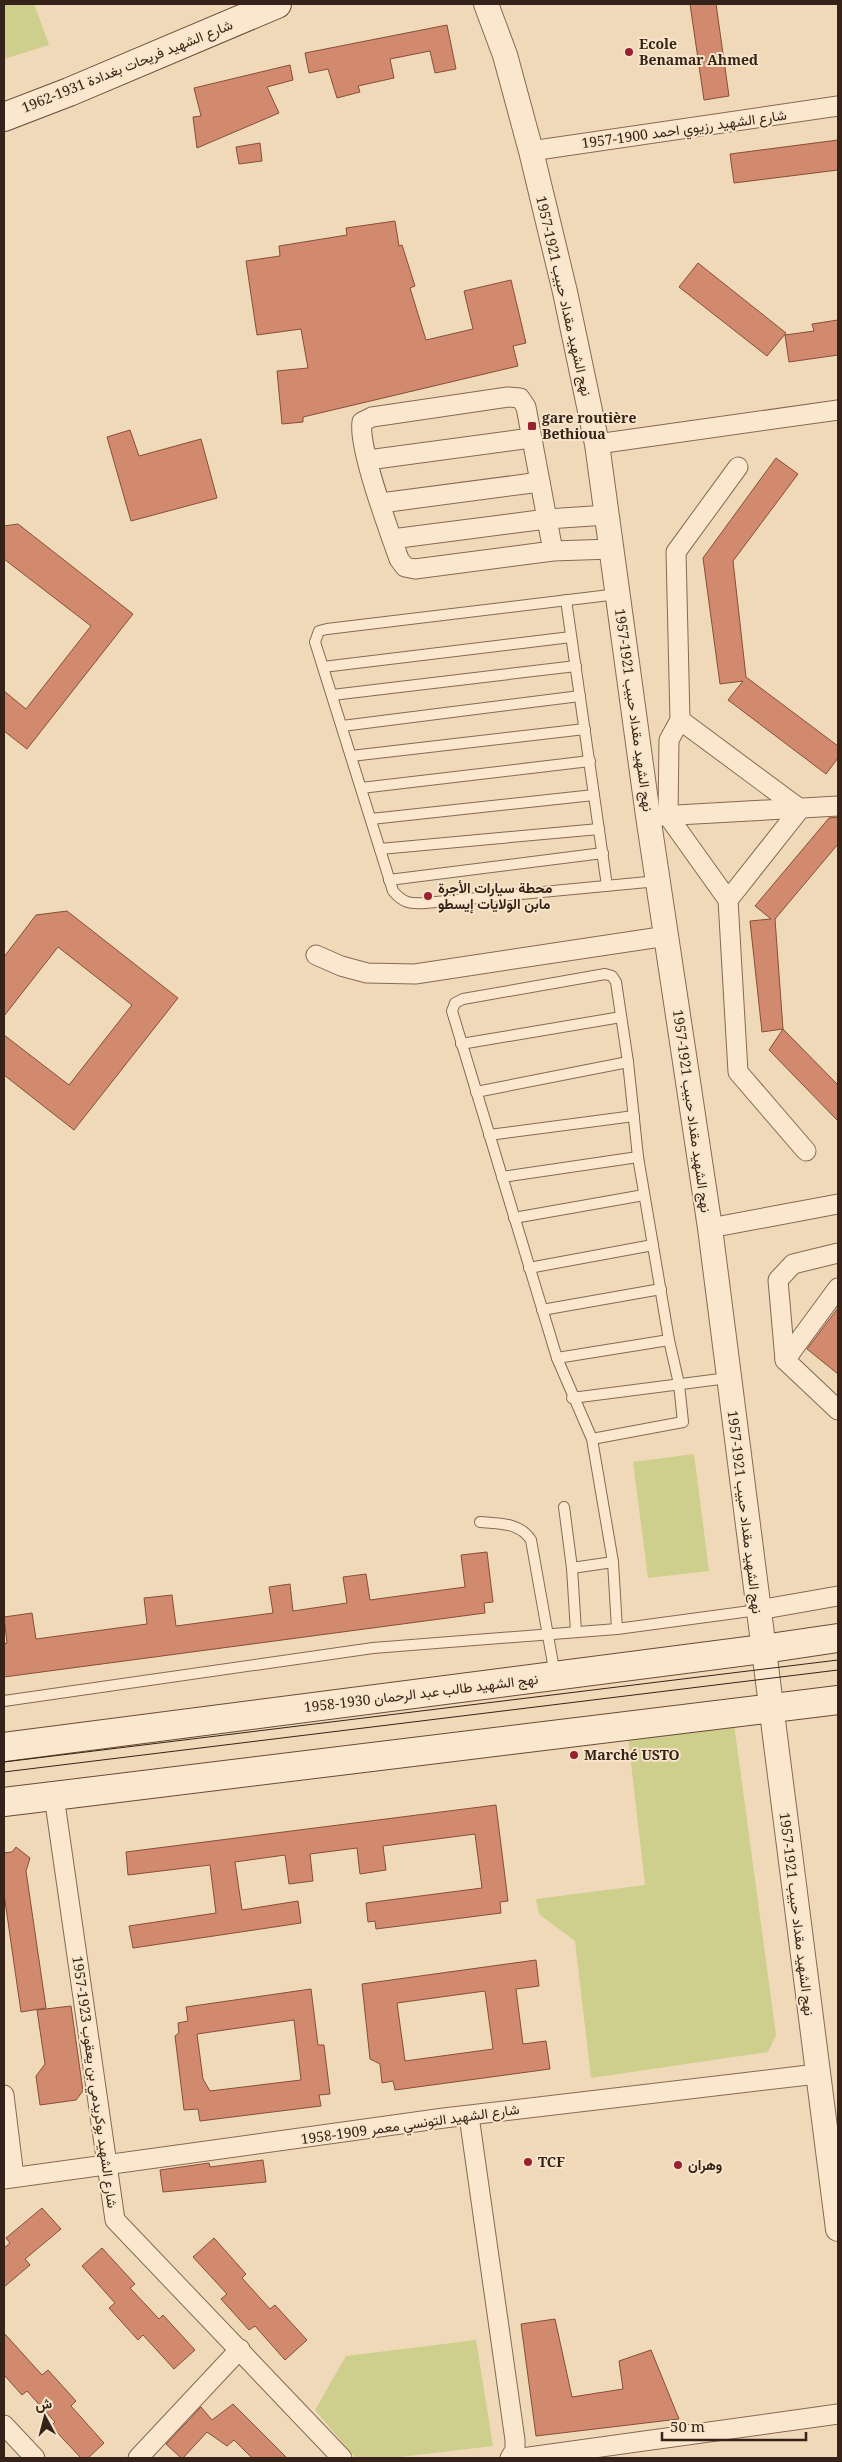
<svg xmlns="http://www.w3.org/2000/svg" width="842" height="2462" viewBox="0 0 842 2462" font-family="'Noto Serif',Vazirmatn,serif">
<rect width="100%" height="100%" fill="#f0d9b9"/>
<g fill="#cece8d">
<path d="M 4,4 L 34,4 L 49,45 L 4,59 Z"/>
<path d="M 694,1454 L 709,1571 L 648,1578 L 633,1462 Z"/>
<path d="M 734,1724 L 776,2035 L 768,2052 L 591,2078 L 575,1941 L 539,1914 L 536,1899 L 645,1885 L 628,1737 Z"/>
<path d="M 476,2340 L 493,2446 L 391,2458 L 356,2458 L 315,2410 L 346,2356 Z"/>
</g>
<g fill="#d18a6d" stroke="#874e38" fill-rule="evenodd">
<path d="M 690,4 L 716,4 L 729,96 L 704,100 Z"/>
<path d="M 447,25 L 456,69 L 435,73 L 430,51 L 390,59 L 394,78 L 358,86 L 360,92 L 337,98 L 328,69 L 309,73 L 305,53 Z"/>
<path d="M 290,65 L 293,80 L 267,87 L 279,113 L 197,148 L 193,117 L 201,116 L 194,88 Z"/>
<path d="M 838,140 L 838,170 L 734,183 L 730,154 Z"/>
<path d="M 260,143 L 262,161 L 239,164 L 236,147 Z"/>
<path d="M 395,221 L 399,246 L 402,245 L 415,286 L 410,288 L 426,340 L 473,329 L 464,291 L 511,280 L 526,343 L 513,346 L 518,366 L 303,417 L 303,422 L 282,424 L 277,371 L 308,368 L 301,329 L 257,335 L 246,261 L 280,256 L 279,246 L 347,235 L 346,228 Z"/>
<path d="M 698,263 L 786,333 L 767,356 L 679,287 Z"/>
<path d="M 838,320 L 838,355 L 789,362 L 785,335 L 814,331 L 812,324 Z"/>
<path d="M 130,430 L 139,456 L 201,439 L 217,498 L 131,521 L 107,437 Z"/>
<path d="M 776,458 L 798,474 L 733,561 L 746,677 L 838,746 L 838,758 L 826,774 L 728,700 L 743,681 L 720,684 L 703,558 Z"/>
<path d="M 18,524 L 133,614 L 27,749 L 4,731 L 4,691 L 26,709 L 91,626 L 4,559 L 4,526 Z"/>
<path d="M 838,817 L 838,844 L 775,919 L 783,1029 L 838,1085 L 838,1121 L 769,1050 L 783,1029 L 762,1032 L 750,921 L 771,919 L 755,906 L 829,818 Z"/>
<path d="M 67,911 L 178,998 L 74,1130 L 4,1075 L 4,1035 L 69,1085 L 132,1005 L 58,947 L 4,1016 L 4,957 L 36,915 Z"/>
<path d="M 838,1308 L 838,1374 L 807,1349 Z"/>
<path d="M 487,1552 L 493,1602 L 484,1603 L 485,1613 L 4,1677 L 4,1644 L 7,1643 L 4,1617 L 32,1613 L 36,1639 L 147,1624 L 144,1598 L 172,1595 L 176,1626 L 273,1613 L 269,1587 L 290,1584 L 293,1611 L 347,1603 L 343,1577 L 366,1574 L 370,1600 L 465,1587 L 461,1555 Z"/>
<path d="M 496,1805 L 508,1901 L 500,1902 L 501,1913 L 376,1929 L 375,1921 L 368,1922 L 366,1903 L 482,1888 L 475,1834 L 383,1846 L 386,1870 L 360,1874 L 357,1848 L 310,1854 L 313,1881 L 289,1884 L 285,1855 L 235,1862 L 242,1910 L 298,1901 L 301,1923 L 133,1948 L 129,1926 L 216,1913 L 210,1865 L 128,1875 L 126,1852 Z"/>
<path d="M 16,1847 L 30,1858 L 26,1871 L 46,2008 L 21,2012 L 4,1894 L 4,1853 L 12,1852 Z"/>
<path d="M 536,1960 L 539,1986 L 516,1989 L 523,2044 L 546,2041 L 550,2069 L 395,2090 L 393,2081 L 382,2083 L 380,2064 L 370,2059 L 362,1984 ZM 485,1991 L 493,2049 L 405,2061 L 397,2003 Z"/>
<path d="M 311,1989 L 318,2045 L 324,2045 L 330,2094 L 319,2095 L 321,2106 L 200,2121 L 198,2109 L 184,2110 L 175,2036 L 179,2033 L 178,2023 L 188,2021 L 186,2007 ZM 294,2020 L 301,2080 L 210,2091 L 203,2079 L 197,2034 Z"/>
<path d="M 71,2006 L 83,2091 L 76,2100 L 40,2105 L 36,2076 L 45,2064 L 37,2010 Z"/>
<path d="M 263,2160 L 266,2182 L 163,2192 L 160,2170 L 209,2163 L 210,2167 Z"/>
<path d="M 42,2208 L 61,2229 L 25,2259 L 30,2265 L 4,2287 L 4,2248 L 10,2243 L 6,2238 Z"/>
<path d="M 214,2238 L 246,2274 L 242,2278 L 270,2309 L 275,2305 L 307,2340 L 285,2360 L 255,2326 L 249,2330 L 221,2299 L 227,2294 L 193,2257 Z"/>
<path d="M 102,2248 L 135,2284 L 130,2288 L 159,2319 L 163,2315 L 195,2350 L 174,2369 L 143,2335 L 138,2340 L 109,2308 L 115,2303 L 82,2266 Z"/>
<path d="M 555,2319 L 572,2397 L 623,2389 L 619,2361 L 651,2350 L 679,2419 L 536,2436 L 521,2324 Z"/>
<path d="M 4,2333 L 42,2375 L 48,2370 L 76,2401 L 71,2406 L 104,2443 L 88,2458 L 81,2458 L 51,2426 L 55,2422 L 27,2391 L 22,2395 L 4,2375 Z"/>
<path d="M 233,2404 L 287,2458 L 252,2458 L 234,2440 L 227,2446 L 207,2432 L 183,2458 L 181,2458 L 166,2444 L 201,2407 L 212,2420 Z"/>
</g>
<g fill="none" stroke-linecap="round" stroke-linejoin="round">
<g stroke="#876953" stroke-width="12">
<g id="service">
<path d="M 618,594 L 327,629 L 319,631 L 315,642 L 393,891 C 403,903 410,904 425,903 L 658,881"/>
<path d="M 566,600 L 607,886"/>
<path d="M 323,667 L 571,637"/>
<path d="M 332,695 L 576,666"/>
<path d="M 342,726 L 580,696"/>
<path d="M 351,756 L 585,729"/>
<path d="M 361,788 L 590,761"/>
<path d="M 371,819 L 594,795"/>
<path d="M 380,849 L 599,829"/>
<path d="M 389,880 L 603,853"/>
<path d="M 461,1044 L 621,1017"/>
<path d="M 476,1092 L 628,1062"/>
<path d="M 489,1135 L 634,1116"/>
<path d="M 502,1177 L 638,1157"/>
<path d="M 514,1218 L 644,1195"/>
<path d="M 529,1268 L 653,1245"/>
<path d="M 542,1310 L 661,1289"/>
<path d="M 557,1358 L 669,1340"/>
<path d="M 572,1398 L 728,1378"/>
<path d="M 592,1439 L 683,1422 L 679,1384 L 669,1340 L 638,1157 L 628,1062 L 616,982 L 612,976 L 605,974 L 463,999 L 455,1003 L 452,1011 L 557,1358 L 592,1439 L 613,1562 L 617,1629"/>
<path d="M 564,1507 L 572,1568 L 576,1632"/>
<path d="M 480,1522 C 500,1524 519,1522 531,1540 L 555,1675"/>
<path d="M 572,1568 L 613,1562"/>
<path d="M 4,1701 L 373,1648 L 617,1629 L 758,1610"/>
</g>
</g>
<g stroke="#876953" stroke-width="21">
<g id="minor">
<path d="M 531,151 L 838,106"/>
<path d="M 597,444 L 838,410"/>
<path d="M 368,460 L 531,438"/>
<path d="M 381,503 L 540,482"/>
<path d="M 392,539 L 547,519 L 607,515"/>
<path d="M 553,551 L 526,407 L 520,398 L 508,397 L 372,417 L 362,422 C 358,448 389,530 399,559 L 405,567 L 415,569 L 553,551 L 612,549"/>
<path d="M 680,720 L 669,740 L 668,816 L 728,900 L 738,1072 L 806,1151"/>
<path d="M 659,816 L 838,806"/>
<path d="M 728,900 L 800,809 L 680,720 L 676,552 L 738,467"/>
<path d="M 316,955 L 341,966 L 367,973 L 415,974 L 667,936"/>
<path d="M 710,1228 L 838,1204"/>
<path d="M 838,1253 L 793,1264 L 778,1280 L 785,1360 L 838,1410"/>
<path d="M 785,1360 L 838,1288"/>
<path d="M 758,1610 L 838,1596"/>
<path d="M 54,1796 L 115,2220 L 342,2458"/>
<path d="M 4,2095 L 14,2177"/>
<path d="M 469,2116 L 515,2440 L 515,2450 L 510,2458"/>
<path d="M 4,2179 L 444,2118 L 817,2074"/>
<path d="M 4,2425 L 35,2458"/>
<path d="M 138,2458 L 240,2349"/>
<path d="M 522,2458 L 838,2414"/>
</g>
</g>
<g stroke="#876953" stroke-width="26">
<path id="tertiary" d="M 486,4 L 505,55 L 531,151 L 565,292 L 597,444 L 648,816 L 710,1228 L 838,2229"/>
</g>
<g stroke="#684a37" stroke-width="30">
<g id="secondary">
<path d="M 4,117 L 69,92 L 277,4"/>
<path d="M 4,1747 L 763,1649 L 838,1638"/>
<path d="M 4,1802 L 838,1700"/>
</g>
</g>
<use href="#service" stroke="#fbe7cd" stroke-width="10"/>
<use href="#minor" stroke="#fbe7cd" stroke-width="19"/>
<use href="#tertiary" stroke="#fbe7cd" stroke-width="24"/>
<use href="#secondary" stroke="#fbe7cd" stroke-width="28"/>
<g stroke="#352319" stroke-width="1">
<path d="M 4,1762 L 838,1660"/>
<path d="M 4,1772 L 838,1670"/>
</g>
</g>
<g fill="#99202f" stroke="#f7e4c9" stroke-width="2">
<circle cx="629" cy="52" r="5"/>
<rect x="527" y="421" width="10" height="10" rx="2.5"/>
<circle cx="428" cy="896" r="5"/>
<circle cx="574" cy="1755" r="5"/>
<circle cx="528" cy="2162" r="5"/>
<circle cx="678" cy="2165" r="5"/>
</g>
<g text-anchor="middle" stroke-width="4" stroke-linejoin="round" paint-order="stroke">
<g font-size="14" font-weight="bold" fill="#352319" stroke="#f7e4c9" text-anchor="start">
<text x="639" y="49">Ecole<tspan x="639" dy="16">Benamar Ahmed</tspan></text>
<text x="542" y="423">gare routière<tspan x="542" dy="16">Bethioua</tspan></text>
<text x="438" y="893">محطة سيارات الأجرة<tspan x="438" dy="16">مابن الولايات إيسطو</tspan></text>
<text x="584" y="1760">Marché USTO</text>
<text x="538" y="2167">TCF</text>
<text x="688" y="2170">وهران</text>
</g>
<g font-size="14" fill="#352319" stroke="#f7e4c9">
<text transform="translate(127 66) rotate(-22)" y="5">شارع الشهيد فريحات بغدادة 1931-1962</text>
<text transform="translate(684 129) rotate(-8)" y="5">شارع الشهيد رزيوي احمد 1900-1957</text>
<text transform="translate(564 296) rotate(77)" y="5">نهج الشهيد مقداد حبيب 1921-1957</text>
<text transform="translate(634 710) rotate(82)" y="5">نهج الشهيد مقداد حبيب 1921-1957</text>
<text transform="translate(692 1111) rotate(82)" y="5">نهج الشهيد مقداد حبيب 1921-1957</text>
<text transform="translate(745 1512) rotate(83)" y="5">نهج الشهيد مقداد حبيب 1921-1957</text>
<text transform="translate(421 1693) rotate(-7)" y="5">نهج الشهيد طالب عبد الرحمان 1930-1958</text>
<text transform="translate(797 1914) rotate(83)" y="5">نهج الشهيد مقداد حبيب 1921-1957</text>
<text transform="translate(95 2082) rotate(82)" y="5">شارع الشهيد بوكريدمي بن يعقوب 1923-1957</text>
<text transform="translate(410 2124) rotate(-8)" y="5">شارع الشهيد التونسي معمر 1909-1958</text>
</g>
</g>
<rect width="842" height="2462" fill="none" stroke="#352319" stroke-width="10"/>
<g transform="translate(45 2417) rotate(353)" stroke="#f7e4c9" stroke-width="4" paint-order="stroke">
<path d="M0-4L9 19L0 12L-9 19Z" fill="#352319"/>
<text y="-8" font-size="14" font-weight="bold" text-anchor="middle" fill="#352319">ش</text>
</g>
<path d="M662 2432v8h144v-8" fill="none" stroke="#352319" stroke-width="2.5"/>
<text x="670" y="2432" font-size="15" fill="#352319" stroke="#f7e4c9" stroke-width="4" paint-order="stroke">50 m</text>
</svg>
